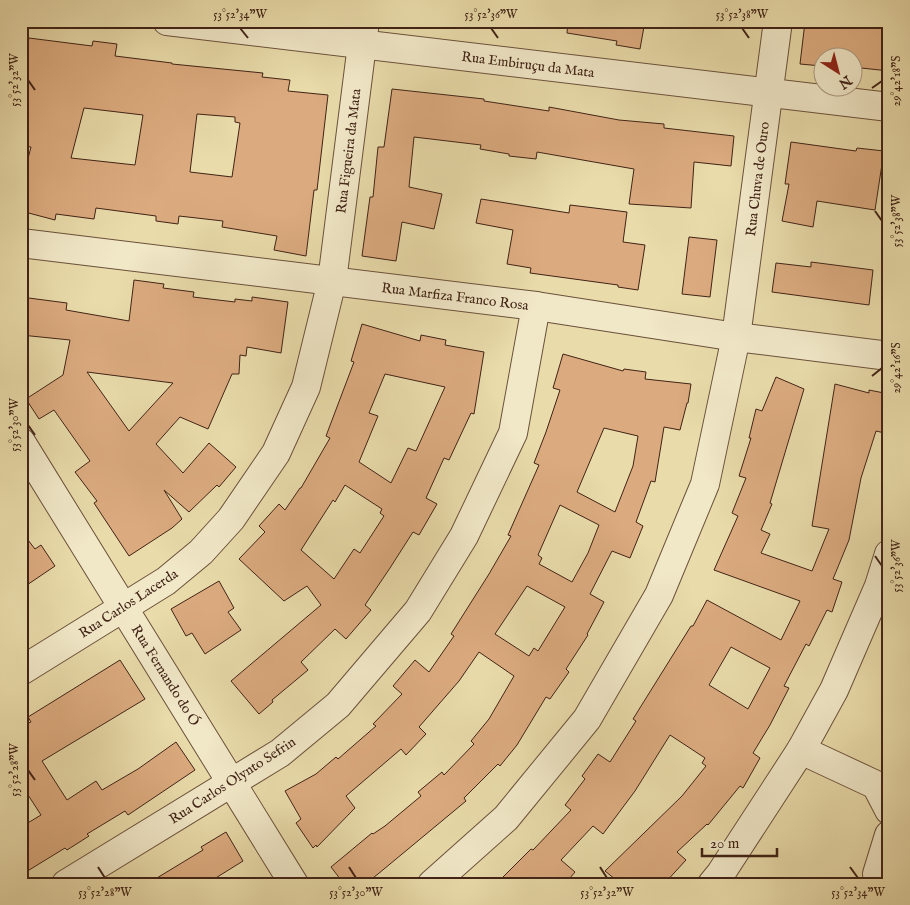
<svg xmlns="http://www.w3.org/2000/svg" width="910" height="905" viewBox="0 0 910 905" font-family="'IM FELL English',serif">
<rect width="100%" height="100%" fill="#e9dbaa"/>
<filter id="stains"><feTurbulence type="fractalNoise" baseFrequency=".004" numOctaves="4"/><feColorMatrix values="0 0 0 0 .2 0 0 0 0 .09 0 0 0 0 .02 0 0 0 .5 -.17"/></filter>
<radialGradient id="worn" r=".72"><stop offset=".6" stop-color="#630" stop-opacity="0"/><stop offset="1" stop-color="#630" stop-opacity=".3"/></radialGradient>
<g fill="#dbab7f" stroke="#412316" fill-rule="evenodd">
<path d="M 568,21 L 645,21 L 640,49 L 616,45 L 617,41 L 567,33 Z"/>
<path d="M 805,22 L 845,27 L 846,23 L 889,29 L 889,71 L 852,67 L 852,58 L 822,58 L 822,66 L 800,64 Z"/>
<path d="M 29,38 L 92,46 L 93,41 L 117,44 L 115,56 L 172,63 L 172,64 L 263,73 L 262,77 L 290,80 L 288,91 L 328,95 L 317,190 L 314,190 L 306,256 L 274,250 L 277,236 L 222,227 L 223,221 L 179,216 L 178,224 L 156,221 L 156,216 L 96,208 L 94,219 L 56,214 L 55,220 L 21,211 L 21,186 L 31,147 L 21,146 L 21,41 L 28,42 ZM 84,108 L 143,115 L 135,165 L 71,158 ZM 197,114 L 235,117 L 235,122 L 240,123 L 232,177 L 190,172 Z"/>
<path d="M 392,89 L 484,99 L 484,101 L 549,111 L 549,107 L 619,120 L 664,124 L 664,128 L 734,136 L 731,166 L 694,162 L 691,208 L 629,204 L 634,169 L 537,152 L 536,159 L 509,156 L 509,154 L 480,149 L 481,145 L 414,137 L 409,187 L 442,194 L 434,229 L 402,222 L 396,261 L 362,256 L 370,197 L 373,197 L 378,147 L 384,147 Z"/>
<path d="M 791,142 L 856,151 L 857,148 L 884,151 L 875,210 L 817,201 L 813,227 L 782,221 L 789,184 L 785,184 Z"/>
<path d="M 481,199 L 569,213 L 570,205 L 627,212 L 623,242 L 645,245 L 638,290 L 618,287 L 618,285 L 530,273 L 531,268 L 507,264 L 513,230 L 476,223 Z"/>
<path d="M 689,237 L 717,240 L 710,297 L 682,294 Z"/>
<path d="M 811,262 L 873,270 L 869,305 L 772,292 L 776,263 L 811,267 Z"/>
<path d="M 134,280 L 164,284 L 163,288 L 194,292 L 193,297 L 235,302 L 235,299 L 252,301 L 252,297 L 288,302 L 281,353 L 247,347 L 246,356 L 240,355 L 239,374 L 232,374 L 208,429 L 180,417 L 156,444 L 183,473 L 209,443 L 236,467 L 219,487 L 217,485 L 189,512 L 164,490 L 182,519 L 172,528 L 129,556 L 94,503 L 97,501 L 75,472 L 90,461 L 54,410 L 39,419 L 26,399 L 63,375 L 70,340 L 21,335 L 21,297 L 67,303 L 66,310 L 129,321 ZM 87,372 L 173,383 L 129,431 Z"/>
<path d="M 362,324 L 420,341 L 421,335 L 446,340 L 445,345 L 484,352 L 474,414 L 471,413 L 449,460 L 444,458 L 426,498 L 437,504 L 419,535 L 413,532 L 390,568 L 365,605 L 371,610 L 346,639 L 335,629 L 301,662 L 308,670 L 272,700 L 273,702 L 259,714 L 231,681 L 321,605 L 307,586 L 284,601 L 239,559 L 265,532 L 259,526 L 279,504 L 285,510 L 300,488 L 301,488 L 330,438 L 326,436 L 354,362 L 351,361 ZM 385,374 L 445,387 L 416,451 L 408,448 L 391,483 L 359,462 L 378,416 L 369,413 ZM 345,485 L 382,509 L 380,513 L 384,516 L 360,553 L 354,549 L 334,579 L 301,550 L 333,500 L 335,502 Z"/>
<path d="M 563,354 L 623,371 L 624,369 L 646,372 L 645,379 L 691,384 L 688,403 L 687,403 L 680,430 L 664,427 L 655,482 L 651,481 L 636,522 L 643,526 L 630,558 L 612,551 L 590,594 L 604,602 L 587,634 L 588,635 L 566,669 L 569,672 L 550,699 L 546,697 L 517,745 L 500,766 L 498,764 L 464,798 L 466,801 L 378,874 L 365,884 L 344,884 L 331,867 L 372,833 L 373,834 L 385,826 L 421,796 L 418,792 L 442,772 L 444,775 L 474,744 L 471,741 L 489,719 L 514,676 L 479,652 L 459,681 L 419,727 L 426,734 L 406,755 L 401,749 L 346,796 L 355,808 L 317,847 L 316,845 L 313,848 L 296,823 L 301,819 L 285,791 L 316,774 L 336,757 L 338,759 L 376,726 L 373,724 L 402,694 L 393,686 L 415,660 L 429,672 L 454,636 L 451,634 L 489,574 L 511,536 L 508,535 L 539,465 L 534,463 L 546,432 L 560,390 L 553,388 ZM 604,428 L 638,436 L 633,466 L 615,512 L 577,492 ZM 560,505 L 599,525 L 588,553 L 572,582 L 539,564 L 542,558 L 538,555 ZM 527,586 L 565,607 L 538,651 L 534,648 L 529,656 L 495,634 Z"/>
<path d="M 776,377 L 804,389 L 770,503 L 772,504 L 761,530 L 770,534 L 761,553 L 812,571 L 829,529 L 812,526 L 835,384 L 869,393 L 869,390 L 889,394 L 889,434 L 876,431 L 861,478 L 849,540 L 833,579 L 842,582 L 832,612 L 827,610 L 809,646 L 806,644 L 784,686 L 789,688 L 770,725 L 753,753 L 760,758 L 743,788 L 740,786 L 708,825 L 707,824 L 677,852 L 686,860 L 664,884 L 621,884 L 605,871 L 682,796 L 706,766 L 702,763 L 705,758 L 670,735 L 635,791 L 603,834 L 593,826 L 561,860 L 575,872 L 565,884 L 496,884 L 531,849 L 533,850 L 571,810 L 565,805 L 585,779 L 582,776 L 598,754 L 610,762 L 636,721 L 633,719 L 691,626 L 693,626 L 707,600 L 781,640 L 800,601 L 714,570 L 738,516 L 732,513 L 746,478 L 739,476 L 751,438 L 749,438 L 756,409 L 762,411 ZM 731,647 L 770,668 L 748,709 L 709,685 Z"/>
<path d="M 21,531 L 35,549 L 41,545 L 55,566 L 21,589 Z"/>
<path d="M 219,581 L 234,608 L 228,612 L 241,630 L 205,654 L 192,633 L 186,636 L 171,609 Z"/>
<path d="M 120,660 L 145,699 L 42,761 L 67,800 L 96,781 L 102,790 L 138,769 L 176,742 L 195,770 L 128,815 L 125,811 L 87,834 L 89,836 L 67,850 L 65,848 L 21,875 L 21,827 L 41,815 L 21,784 L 21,726 L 31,722 L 28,717 Z"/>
<path d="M 226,832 L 243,861 L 206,884 L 147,884 L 203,850 L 201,847 Z"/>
</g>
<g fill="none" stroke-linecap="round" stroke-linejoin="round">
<g stroke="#6b513b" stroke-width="30">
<g id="minor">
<path d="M 167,21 L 889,107"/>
<path d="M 21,243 L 536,306 L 736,337 L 889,356"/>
<path d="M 21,442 L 294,884"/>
<path d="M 21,671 L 166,581 L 201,552 L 231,519 L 276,453 L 306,387 L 332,281 L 365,21"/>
<path d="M 801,750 L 876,785 L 889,810"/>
<path d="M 877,874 L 889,835"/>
<path d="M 66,884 L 280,753 L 338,705 L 418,611 L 464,536 L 513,433 L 536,306"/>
<path d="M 432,884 L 506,818 L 587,719 L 659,595 L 705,484 L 736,337 L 778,21"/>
<path d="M 712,884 L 721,873 L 801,750 L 834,690 L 879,586 L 889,554"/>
</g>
</g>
<use href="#minor" stroke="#f1e8c8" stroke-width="28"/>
</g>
<path fill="none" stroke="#412316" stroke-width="2" d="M 240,28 L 248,38M 491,28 L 498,38M 742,28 L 749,38M 28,80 L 35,90M 872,88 L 882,81M 875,211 L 882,221M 872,376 L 882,368M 28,425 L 35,435M 875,556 L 882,566M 28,770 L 35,780M 98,867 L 105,878M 349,867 L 356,878M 600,867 L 607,878M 850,867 L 858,878"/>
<g text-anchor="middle" stroke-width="4" stroke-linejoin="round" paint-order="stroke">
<g font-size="14" fill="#412316" stroke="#f1e8c8">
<text transform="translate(528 64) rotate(7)" y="5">Rua Embiruçu da Mata</text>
<text transform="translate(348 151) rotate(-83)" y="5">Rua Figueira da Mata</text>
<text transform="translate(757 179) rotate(-83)" y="5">Rua Chuva de Ouro</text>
<text transform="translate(455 296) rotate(7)" y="5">Rua Marfiza Franco Rosa</text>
<text transform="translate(128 603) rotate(-33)" y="5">Rua Carlos Lacerda</text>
<text transform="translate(166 675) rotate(58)" y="5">Rua Fernando do Ó</text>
<text transform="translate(232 780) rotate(-33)" y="5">Rua Carlos Olynto Sefrin</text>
</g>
</g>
<rect width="910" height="905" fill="none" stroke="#e9dbaa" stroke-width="55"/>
<g transform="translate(838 72) rotate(144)"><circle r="24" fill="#f1e8c8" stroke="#ab9981"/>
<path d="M0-4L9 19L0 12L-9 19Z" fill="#8f2418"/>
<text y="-8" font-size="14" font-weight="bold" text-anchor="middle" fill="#412316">N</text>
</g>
<path d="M702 848v8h75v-8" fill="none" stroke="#412316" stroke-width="2.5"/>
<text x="710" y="848" font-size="15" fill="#412316" stroke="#f1e8c8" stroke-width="4" paint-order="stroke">20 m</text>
<rect x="28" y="28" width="854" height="850" fill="none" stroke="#412316" stroke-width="2"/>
<g font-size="12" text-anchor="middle" fill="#412316">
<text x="240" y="18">53°52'34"W</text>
<text x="491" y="18">53°52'36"W</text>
<text x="742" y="18">53°52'38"W</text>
<text transform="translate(14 80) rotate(-90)" y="4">53°52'32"W</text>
<text transform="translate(896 81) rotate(-90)" y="4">29°42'18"S</text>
<text transform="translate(896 221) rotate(-90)" y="4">53°52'38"W</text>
<text transform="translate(896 368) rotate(-90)" y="4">29°42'16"S</text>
<text transform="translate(14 425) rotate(-90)" y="4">53°52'30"W</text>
<text transform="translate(896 566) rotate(-90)" y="4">53°52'36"W</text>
<text transform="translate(14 770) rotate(-90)" y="4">53°52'28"W</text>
<text x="105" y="896">53°52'28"W</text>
<text x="356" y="896">53°52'30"W</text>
<text x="607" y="896">53°52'32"W</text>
<text x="858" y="896">53°52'34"W</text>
</g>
<rect width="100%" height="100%" filter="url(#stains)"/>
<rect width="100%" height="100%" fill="url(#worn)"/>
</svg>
